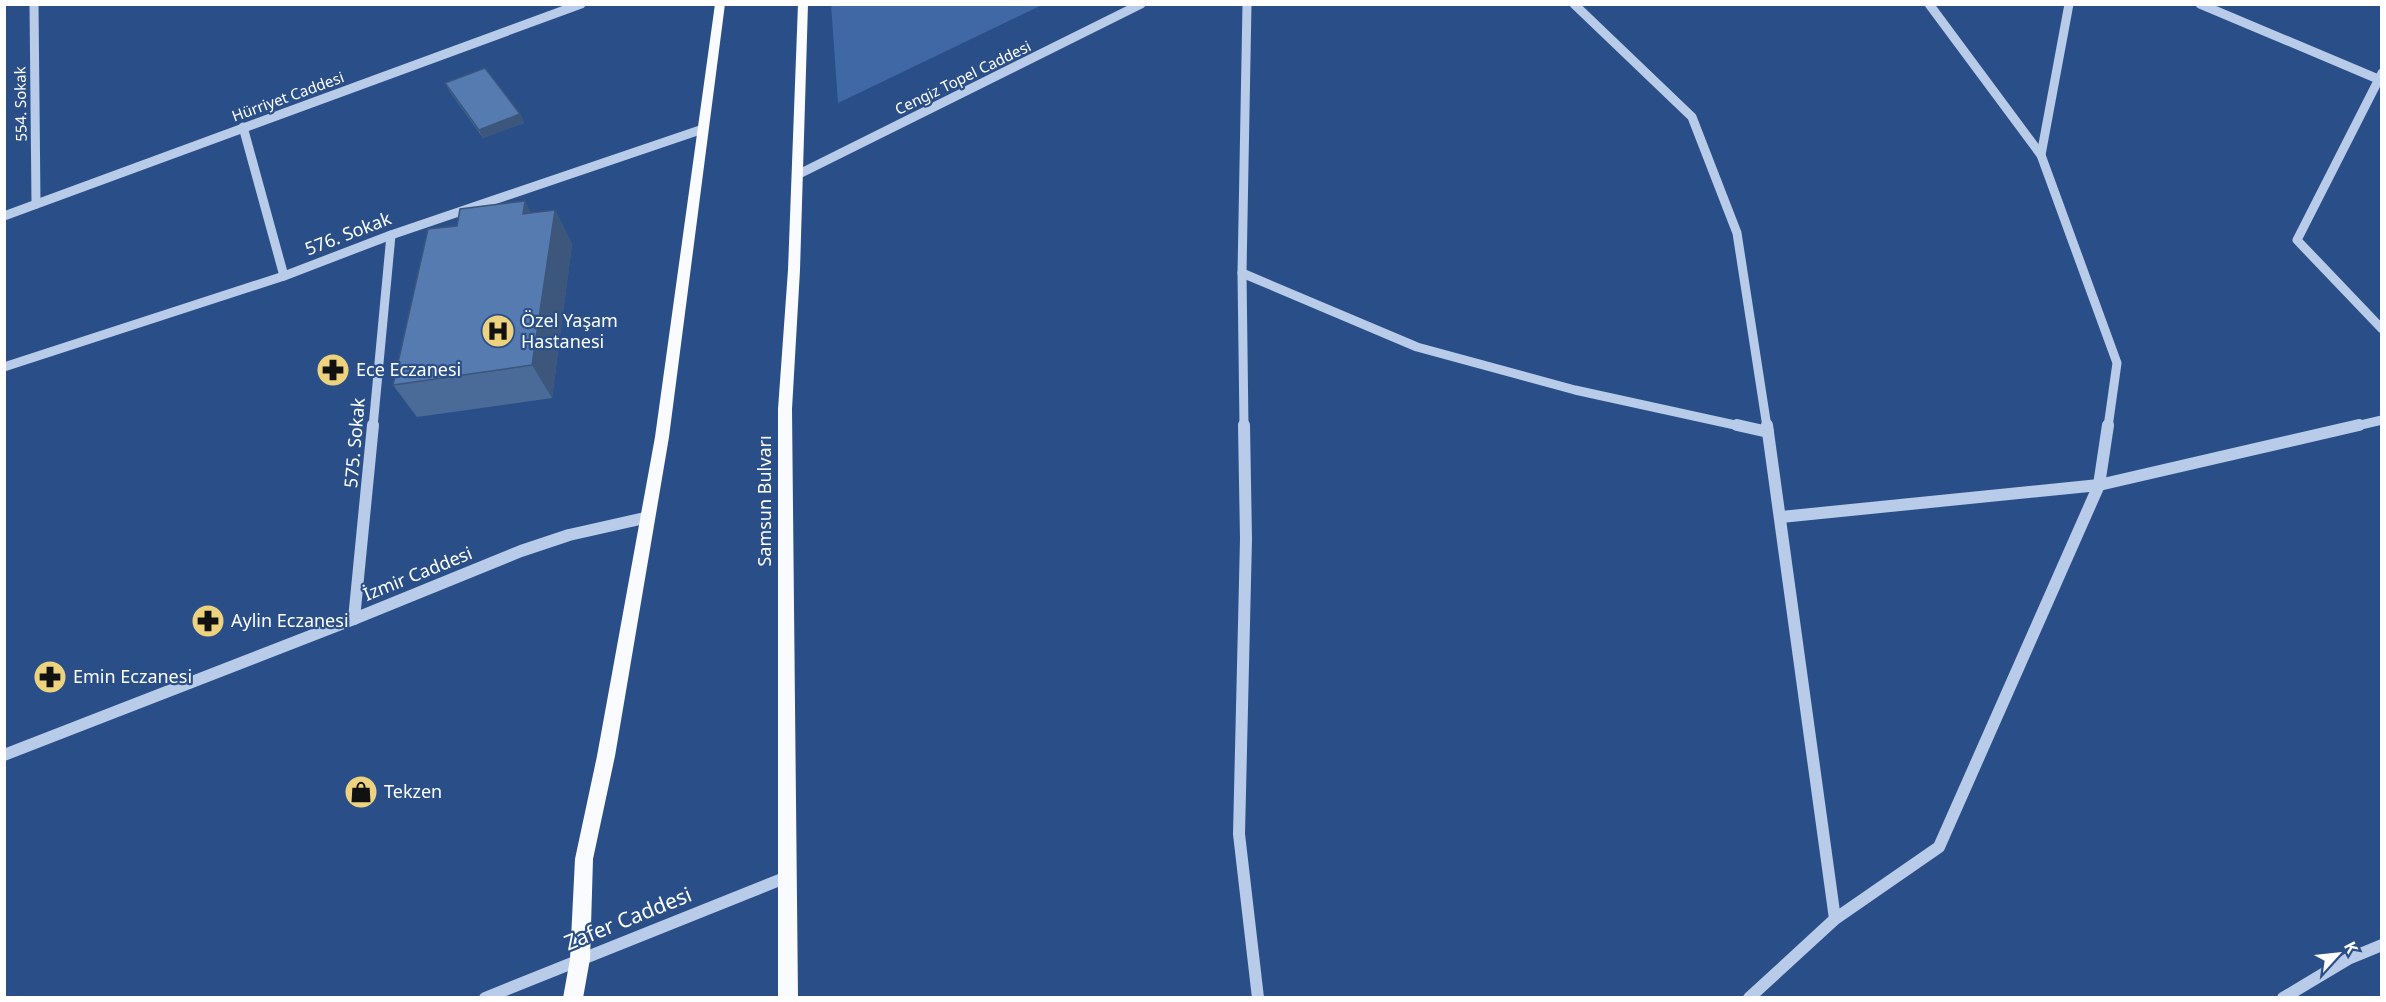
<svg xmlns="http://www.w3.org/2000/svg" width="2386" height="1002" viewBox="0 0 2386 1002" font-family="'Noto Sans',sans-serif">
<rect width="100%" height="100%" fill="#2a4f88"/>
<path fill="#3f68a4" d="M 831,4 L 1042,4 L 1042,5 L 838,103 Z"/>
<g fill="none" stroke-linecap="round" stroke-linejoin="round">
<g stroke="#b8cbe8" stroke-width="9">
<path d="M 34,4 L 36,204"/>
<path d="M 1574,4 L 1692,117 L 1737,233 L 1767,427"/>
<path d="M 1929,4 L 2041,155"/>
<path d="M 2069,4 L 2041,155 L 2117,363 L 2108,427"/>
<path d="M 2200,4 L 2378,79"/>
<path d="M 2382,73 L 2297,240 L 2382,329"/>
<path d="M 243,127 L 284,276"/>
<path d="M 797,175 L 1141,4"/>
<path d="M 4,216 L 581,4"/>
<path d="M 1242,273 L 1417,347 L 1575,390 L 1744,427"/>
<path d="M 4,367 L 284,276 L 391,235 L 703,129"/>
<path d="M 373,427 L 391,235"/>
<path d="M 1244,427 L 1242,273 L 1247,4"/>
<path d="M 2352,427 L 2382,420"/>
</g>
<g stroke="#b8cbe8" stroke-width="12">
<path d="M 1244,425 L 1246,539 L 1239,834 L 1258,998"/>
<path d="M 1737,425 L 1768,432"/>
<path d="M 1767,425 L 1835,919"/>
<path d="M 1781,517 L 2099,485 L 2359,425"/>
<path d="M 354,619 L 373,425"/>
<path d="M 4,755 L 354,619 L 521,551 L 569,535 L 649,517"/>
<path d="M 485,998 L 787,877"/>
<path d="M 1749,998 L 1835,919 L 1939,847 L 2099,485 L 2108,425"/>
<path d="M 2283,998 L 2348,959 L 2382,945"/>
</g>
<g fill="#f9fbfe" fill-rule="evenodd">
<path d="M 715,4 L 725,4 L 669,437 L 615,756 L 593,859 L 590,959 L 583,998 L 563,998 L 570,959 L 575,859 L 597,756 L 655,437 Z"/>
<path d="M 798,4 L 808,4 L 800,270 L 792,409 L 798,998 L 778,998 L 778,409 L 788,270 Z"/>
</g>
</g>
<g fill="#4a6a98">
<path d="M 445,83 L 520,114 L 524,123 L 483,138 L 450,92 Z"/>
<path d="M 555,210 L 572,244 L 552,398 L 417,417 L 393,385 L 531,213 Z"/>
</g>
<g fill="#3c567c">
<path d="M 520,114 L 524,123 L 483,138 L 479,130 Z"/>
<path d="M 525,201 L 543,235 L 523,214 Z"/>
<path d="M 555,210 L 572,244 L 552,398 L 532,365 Z"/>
</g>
<g fill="#567bb1" stroke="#3c567c" stroke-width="1.5">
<path d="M 485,68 L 520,114 L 479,130 L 445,83 Z"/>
<path d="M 525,201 L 523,214 L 555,210 L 532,365 L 393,385 L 428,229 L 457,226 L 460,209 Z"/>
</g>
<defs>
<g id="hospital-disc" transform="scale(1.725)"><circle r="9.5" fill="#eed37f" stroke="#2a4f88"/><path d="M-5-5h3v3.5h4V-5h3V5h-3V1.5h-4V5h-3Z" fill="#111"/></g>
<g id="pharmacy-disc" transform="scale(1.725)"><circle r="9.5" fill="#eed37f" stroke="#2a4f88"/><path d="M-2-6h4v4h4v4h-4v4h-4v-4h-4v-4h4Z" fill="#111"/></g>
<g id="shop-disc" transform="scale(1.725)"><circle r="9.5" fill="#eed37f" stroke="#2a4f88"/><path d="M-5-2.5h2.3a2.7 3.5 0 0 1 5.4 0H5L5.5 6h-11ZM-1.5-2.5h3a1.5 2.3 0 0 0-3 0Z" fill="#111"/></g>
</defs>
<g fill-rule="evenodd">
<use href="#hospital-disc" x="498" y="331"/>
<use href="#pharmacy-disc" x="333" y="370"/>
<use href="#pharmacy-disc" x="208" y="621"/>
<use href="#pharmacy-disc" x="50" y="677"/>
<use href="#shop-disc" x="361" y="792"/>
</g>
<g text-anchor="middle" stroke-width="4.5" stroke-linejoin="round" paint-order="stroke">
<g font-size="15" fill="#fff" stroke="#2a4f88">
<text transform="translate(963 78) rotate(-26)" y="5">Cengiz Topel Caddesi</text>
<text transform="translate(288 97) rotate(-20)" y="5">Hürriyet Caddesi</text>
<text transform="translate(21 104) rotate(-91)" y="5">554. Sokak</text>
</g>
<g font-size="18" fill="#fff" stroke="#2a4f88">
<text transform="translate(348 234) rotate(-21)" y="6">576. Sokak</text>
<text transform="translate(355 443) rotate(-85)" y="6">575. Sokak</text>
<text transform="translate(765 501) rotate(-90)" y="6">Samsun Bulvarı</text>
<text transform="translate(418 574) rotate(-22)" y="6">İzmir Caddesi</text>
</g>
<g font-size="18" fill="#fff" stroke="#2a4f88" text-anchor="start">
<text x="521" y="327">Özel Yaşam<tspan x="521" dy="21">Hastanesi</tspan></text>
<text x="356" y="376">Ece Eczanesi</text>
<text x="231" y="627">Aylin Eczanesi</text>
<text x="73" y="683">Emin Eczanesi</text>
<text x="384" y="798">Tekzen</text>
</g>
<g font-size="21" fill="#fff" stroke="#2a4f88">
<text transform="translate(628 919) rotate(-22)" y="7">Zafer Caddesi</text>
</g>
</g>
<rect width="2386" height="1002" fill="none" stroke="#ffffff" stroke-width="12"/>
<g transform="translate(2338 954) rotate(63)" stroke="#2a4f88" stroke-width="4.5" paint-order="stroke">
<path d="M0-4.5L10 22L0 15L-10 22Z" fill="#ffffff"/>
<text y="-9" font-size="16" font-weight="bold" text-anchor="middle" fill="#ffffff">K</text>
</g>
</svg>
